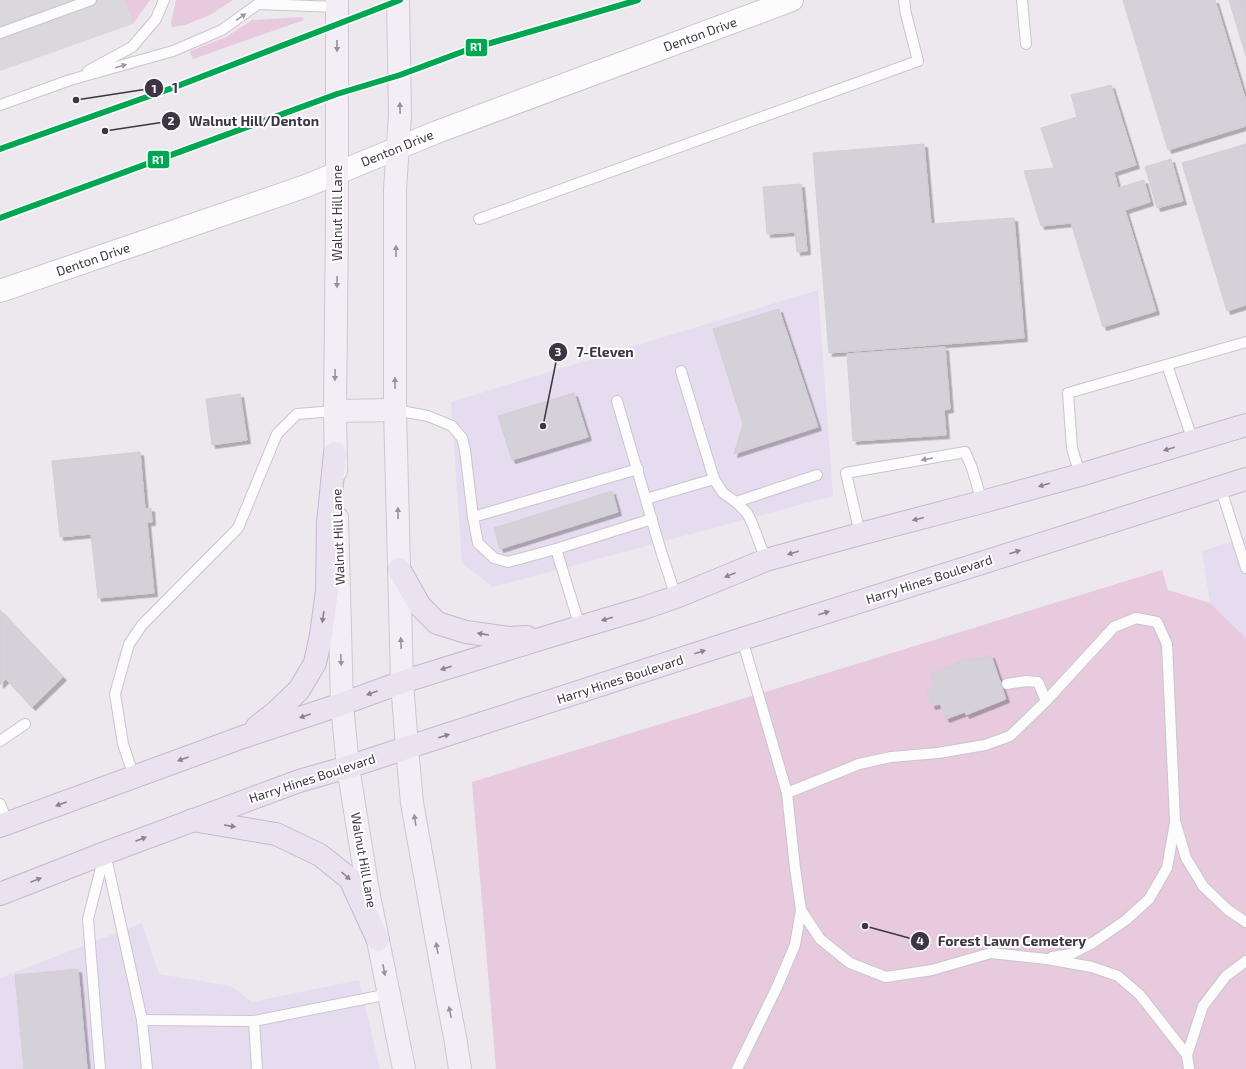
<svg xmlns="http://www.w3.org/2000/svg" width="1246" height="1069" viewBox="0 0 1246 1069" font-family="'Exo 2',sans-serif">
<defs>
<filter id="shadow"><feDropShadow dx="3.5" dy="3.5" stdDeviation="0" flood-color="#0004"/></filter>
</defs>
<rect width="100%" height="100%" fill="#ece8ee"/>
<g fill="#e6dcf0">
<path d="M 818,290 L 833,496 L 493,587 L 462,563 L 451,402 Z"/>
<path d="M 1246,537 L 1246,638 L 1210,603 L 1202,551 Z"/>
<path d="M 142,923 L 159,974 L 231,986 L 252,1002 L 359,980 L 380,1069 L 0,1069 L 0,978 Z"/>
</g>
<g fill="#e7cade">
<path d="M 124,0 L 150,0 L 133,24 Z"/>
<path d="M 176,0 L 233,0 L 210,15 L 185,25 L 172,27 L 171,22 Z"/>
<path d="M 302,17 L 304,20 L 193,59 L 190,51 L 226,37 L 252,20 Z"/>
<path d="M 1162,570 L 1168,590 L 1210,603 L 1246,638 L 1246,1069 L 496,1069 L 472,782 Z"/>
</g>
<path fill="#dbd8dd" d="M 0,0 L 124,0 L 133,24 L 0,71 Z"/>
<g fill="#d5d1d8" stroke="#d3ced6" filter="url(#shadow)">
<path d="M 1123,0 L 1215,0 L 1246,101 L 1246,126 L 1168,150 Z"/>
<path d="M 1229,0 L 1246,0 L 1246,56 Z"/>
<path d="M 1111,85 L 1136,165 L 1114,172 L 1118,188 L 1144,180 L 1150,202 L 1125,210 L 1156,311 L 1103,327 L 1071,223 L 1041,226 L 1024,171 L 1054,168 L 1041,128 L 1077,117 L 1071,95 Z"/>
<path d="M 924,144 L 931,224 L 1014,218 L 1024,338 L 829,353 L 813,153 Z"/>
<path d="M 1246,144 L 1246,305 L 1227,311 L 1182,163 Z"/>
<path d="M 1171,159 L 1183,201 L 1157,208 L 1145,167 Z"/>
<path d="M 801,184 L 807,251 L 797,252 L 795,233 L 797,232 L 767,234 L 763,187 Z"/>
<path d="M 779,309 L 818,427 L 734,454 L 743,424 L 713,329 Z"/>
<path d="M 945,347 L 950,409 L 944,410 L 946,435 L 853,441 L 847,354 Z"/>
<path d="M 574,393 L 588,437 L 512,460 L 498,416 Z"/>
<path d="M 240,394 L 247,440 L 212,445 L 206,399 Z"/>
<path d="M 140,452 L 145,509 L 151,508 L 152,522 L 147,522 L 154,593 L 98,598 L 91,534 L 60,537 L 52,461 Z"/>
<path d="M 612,491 L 618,512 L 500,549 L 494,528 Z"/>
<path d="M 0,610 L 63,677 L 32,707 L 6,679 L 0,685 Z"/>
<path d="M 991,655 L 1006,699 L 966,715 L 965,712 L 946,719 L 940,704 L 932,706 L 927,690 L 935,687 L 931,674 L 969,658 L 970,661 Z"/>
<path d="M 78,969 L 87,1069 L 24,1069 L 15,975 Z"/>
</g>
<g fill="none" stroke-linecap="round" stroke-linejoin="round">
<g stroke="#cac5cc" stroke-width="12">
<g id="service">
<path d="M 1022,0 L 1026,44"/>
<path d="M 258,4 L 337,7"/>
<path d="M 0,33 L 91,0"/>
<path d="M 88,71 L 132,47 L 156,19 L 164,0"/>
<path d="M 0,105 L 70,80 L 173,51 L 222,30 L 258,4 L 261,0"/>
<path d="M 479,219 L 918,61 L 906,14 L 904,0"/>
<path d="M 1167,365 L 1193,441"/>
<path d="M 681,371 L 714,479 L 723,493 L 736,502 L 747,513 L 752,523 L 766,560"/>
<path d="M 617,401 L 660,548 L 676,597"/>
<path d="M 395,410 L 428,416 L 452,426 L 462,438 L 465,450 L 473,517 L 478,543 L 494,558 L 508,562 L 556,549 L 652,519"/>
<path d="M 1080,475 L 1072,448 L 1068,393 L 1246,342"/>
<path d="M 1220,486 L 1246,568"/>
<path d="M 646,499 L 714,479"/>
<path d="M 736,502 L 817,475"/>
<path d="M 473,517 L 638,469"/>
<path d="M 860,534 L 846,473 L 965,452 L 972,468 L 982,502"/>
<path d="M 556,549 L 580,627"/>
<path d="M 1007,684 L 1026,681 L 1038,682 L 1046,701"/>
<path d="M 0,741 L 25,724"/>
<path d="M 134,777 L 123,744 L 115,694 L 129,644 L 142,625 L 238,528 L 277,434 L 297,414 L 335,411"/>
<path d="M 787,793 L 859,764 L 891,757 L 938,753 L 985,745 L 1010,736 L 1046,701 L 1114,627 L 1136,618 L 1157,622 L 1167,644 L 1175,821 L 1186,858 L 1203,886 L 1228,910 L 1246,922"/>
<path d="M 0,804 L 8,823"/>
<path d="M 105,853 L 142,1020 L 147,1069"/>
<path d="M 801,910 L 820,939 L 850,963 L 886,977 L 932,970 L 991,953 L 1047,959 L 1092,967 L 1118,976 L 1140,995 L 1187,1055"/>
<path d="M 1052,957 L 1071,954 L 1094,942 L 1126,920 L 1149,899 L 1167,868 L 1175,823"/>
<path d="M 142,1020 L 254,1021 L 389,994"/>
<path d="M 254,1021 L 257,1069"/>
<path d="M 100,1069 L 88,919 L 104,856"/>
<path d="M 737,1069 L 777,987 L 795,945 L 801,910 L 795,868 L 787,793 L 742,639"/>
<path d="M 1189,1069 L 1187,1055 L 1203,1006 L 1226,976 L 1246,961"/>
</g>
</g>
<g stroke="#cac5cc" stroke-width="24">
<path id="tertiary" d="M 0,291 L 306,186 L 437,132 L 792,0"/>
</g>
<g stroke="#cec6d3" stroke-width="24">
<g id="secondary">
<path d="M 398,0 L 400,115 L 395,189 L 395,410 L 402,682 L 407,748 L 412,803 L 445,986 L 455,1037 L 460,1069"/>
<path d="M 335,411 L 395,410"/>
<path d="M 336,471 L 335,411 L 337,221 L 337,0"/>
<path d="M 337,518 L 342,704 L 348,767 L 368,891 L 404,1069"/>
</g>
</g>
<g stroke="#c6b7cf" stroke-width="24">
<g id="primary">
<path d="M 399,569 L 420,606 L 437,623 L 466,632 L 509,638 L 527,637"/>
<path d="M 257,727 L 276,712 L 299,690 L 315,663 L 321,635 L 327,591 L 328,523 L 335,453"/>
<path d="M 192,820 L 276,834 L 320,855 L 350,879 L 378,940"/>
<path d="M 0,826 L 243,737 L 342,704 L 402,682 L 550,636 L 644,608 L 676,597 L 766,560 L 860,534 L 982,502 L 1080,475 L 1246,425"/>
<path d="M 0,894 L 105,853 L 299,781 L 348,767 L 446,735 L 742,639 L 1246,479"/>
</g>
</g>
<use href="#service" stroke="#fcfcfc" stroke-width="10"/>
<use href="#tertiary" stroke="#fcfcfc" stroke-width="22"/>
<use href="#secondary" stroke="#f3eef5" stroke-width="22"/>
<use href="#primary" stroke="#eae3ef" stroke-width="22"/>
<g stroke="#d8d7d8" stroke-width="4.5">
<path id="rail" d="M 0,218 L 337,94 L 400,75 L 467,50 L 638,0"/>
</g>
<use href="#rail" stroke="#fff" stroke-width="3" stroke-dasharray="9" stroke-linecap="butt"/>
<g stroke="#fff" stroke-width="9">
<g id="rail-1">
<path d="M 0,149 L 175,87 L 400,0"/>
<path d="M 0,218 L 337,94 L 400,75 L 467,50 L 638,0"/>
</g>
</g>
<use href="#rail-1" stroke="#00a651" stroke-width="6"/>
</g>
<defs><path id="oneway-solid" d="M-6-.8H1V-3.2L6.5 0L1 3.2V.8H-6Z"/></defs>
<g fill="#9c98a0">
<use href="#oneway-solid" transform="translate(241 17) rotate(-35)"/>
<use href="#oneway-solid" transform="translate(121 66) rotate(-16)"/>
<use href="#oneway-solid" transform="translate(927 459) rotate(170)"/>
</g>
<g fill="#98929c">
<use href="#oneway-solid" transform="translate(337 46) rotate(90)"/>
<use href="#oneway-solid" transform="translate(400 108) rotate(-91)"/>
<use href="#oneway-solid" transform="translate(396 251) rotate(-90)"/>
<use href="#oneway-solid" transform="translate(337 282) rotate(91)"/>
<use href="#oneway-solid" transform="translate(335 375) rotate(91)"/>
<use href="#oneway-solid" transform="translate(395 383) rotate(-90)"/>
<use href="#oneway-solid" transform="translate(398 513) rotate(-91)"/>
<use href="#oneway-solid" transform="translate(401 643) rotate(-92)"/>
<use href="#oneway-solid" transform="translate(341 660) rotate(88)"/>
<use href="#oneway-solid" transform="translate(415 820) rotate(-99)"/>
<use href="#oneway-solid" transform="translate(437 948) rotate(-100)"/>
<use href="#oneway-solid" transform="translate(384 970) rotate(79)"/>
<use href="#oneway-solid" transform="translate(450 1012) rotate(-102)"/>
</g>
<g fill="#8b8390">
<use href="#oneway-solid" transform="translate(1169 449) rotate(164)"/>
<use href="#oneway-solid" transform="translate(1044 485) rotate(164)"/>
<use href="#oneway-solid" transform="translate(918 519) rotate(166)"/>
<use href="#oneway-solid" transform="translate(1015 552) rotate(-18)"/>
<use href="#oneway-solid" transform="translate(793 553) rotate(164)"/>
<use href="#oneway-solid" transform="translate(730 575) rotate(158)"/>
<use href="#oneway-solid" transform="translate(824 613) rotate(-18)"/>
<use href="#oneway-solid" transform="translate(323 617) rotate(98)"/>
<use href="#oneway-solid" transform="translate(607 619) rotate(164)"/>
<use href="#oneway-solid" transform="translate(483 634) rotate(-171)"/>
<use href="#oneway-solid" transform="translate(700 652) rotate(-18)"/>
<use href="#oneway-solid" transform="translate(446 668) rotate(162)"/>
<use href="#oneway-solid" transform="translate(372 693) rotate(160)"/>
<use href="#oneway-solid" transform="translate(305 716) rotate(161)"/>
<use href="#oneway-solid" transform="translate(444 736) rotate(-17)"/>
<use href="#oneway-solid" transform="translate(183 759) rotate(160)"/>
<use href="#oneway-solid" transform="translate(61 804) rotate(160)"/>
<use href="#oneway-solid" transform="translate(230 826) rotate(9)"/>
<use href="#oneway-solid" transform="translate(141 839) rotate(-21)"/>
<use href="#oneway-solid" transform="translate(346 876) rotate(42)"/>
<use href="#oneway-solid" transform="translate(36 880) rotate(-22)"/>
</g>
<g text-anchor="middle" stroke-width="4" stroke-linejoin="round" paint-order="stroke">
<g font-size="13" fill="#3d3543" stroke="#fff">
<text transform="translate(700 34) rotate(-20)" y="5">Denton Drive</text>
<text transform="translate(397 148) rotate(-22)" y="5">Denton Drive</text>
<text transform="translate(337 213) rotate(-90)" y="5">Walnut Hill Lane</text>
<text transform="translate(93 259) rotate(-19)" y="5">Denton Drive</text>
<text transform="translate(338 537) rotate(-92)" y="5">Walnut Hill Lane</text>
<text transform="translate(929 579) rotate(-18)" y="5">Harry Hines Boulevard</text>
<text transform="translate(620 679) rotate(-18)" y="5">Harry Hines Boulevard</text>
<text transform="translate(312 778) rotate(-18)" y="5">Harry Hines Boulevard</text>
<text transform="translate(364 860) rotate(80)" y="5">Walnut Hill Lane</text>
</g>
</g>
<path fill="none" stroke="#3d3543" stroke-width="1.5" d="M76 100L154 88M105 131L171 121M543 426L558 352M865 926L920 941"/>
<g fill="#3d3543" stroke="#fff" stroke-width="1.5">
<circle cx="76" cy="100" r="4"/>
<circle cx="105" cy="131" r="4"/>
<circle cx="543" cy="426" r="4"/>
<circle cx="865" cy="926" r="4"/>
<circle cx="154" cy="88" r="10"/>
<circle cx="171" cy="121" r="10"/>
<circle cx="558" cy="352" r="10"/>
<circle cx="920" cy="941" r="10"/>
</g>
<g font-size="12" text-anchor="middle" font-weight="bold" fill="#fff">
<text x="154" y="93">1</text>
<text x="171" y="125">2</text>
<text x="558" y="356">3</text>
<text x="920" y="945">4</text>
</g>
<g font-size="14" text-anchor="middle" font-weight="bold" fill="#3d3543" stroke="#fff" stroke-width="4" stroke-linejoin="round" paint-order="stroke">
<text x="175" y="93">1</text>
<text x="254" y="126">Walnut Hill/Denton</text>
<text x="605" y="357">7-Eleven</text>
<text x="1012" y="946">Forest Lawn Cemetery</text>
</g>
<g stroke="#fff" stroke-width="1.5">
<rect x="465" y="38" width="23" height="19" rx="4" fill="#00a651"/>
<rect x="147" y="150" width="23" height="19" rx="4" fill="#00a651"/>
</g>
<g font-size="11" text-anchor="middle" font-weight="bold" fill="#fff">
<text x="476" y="51">R1</text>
<text x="158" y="164">R1</text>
</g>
</svg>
